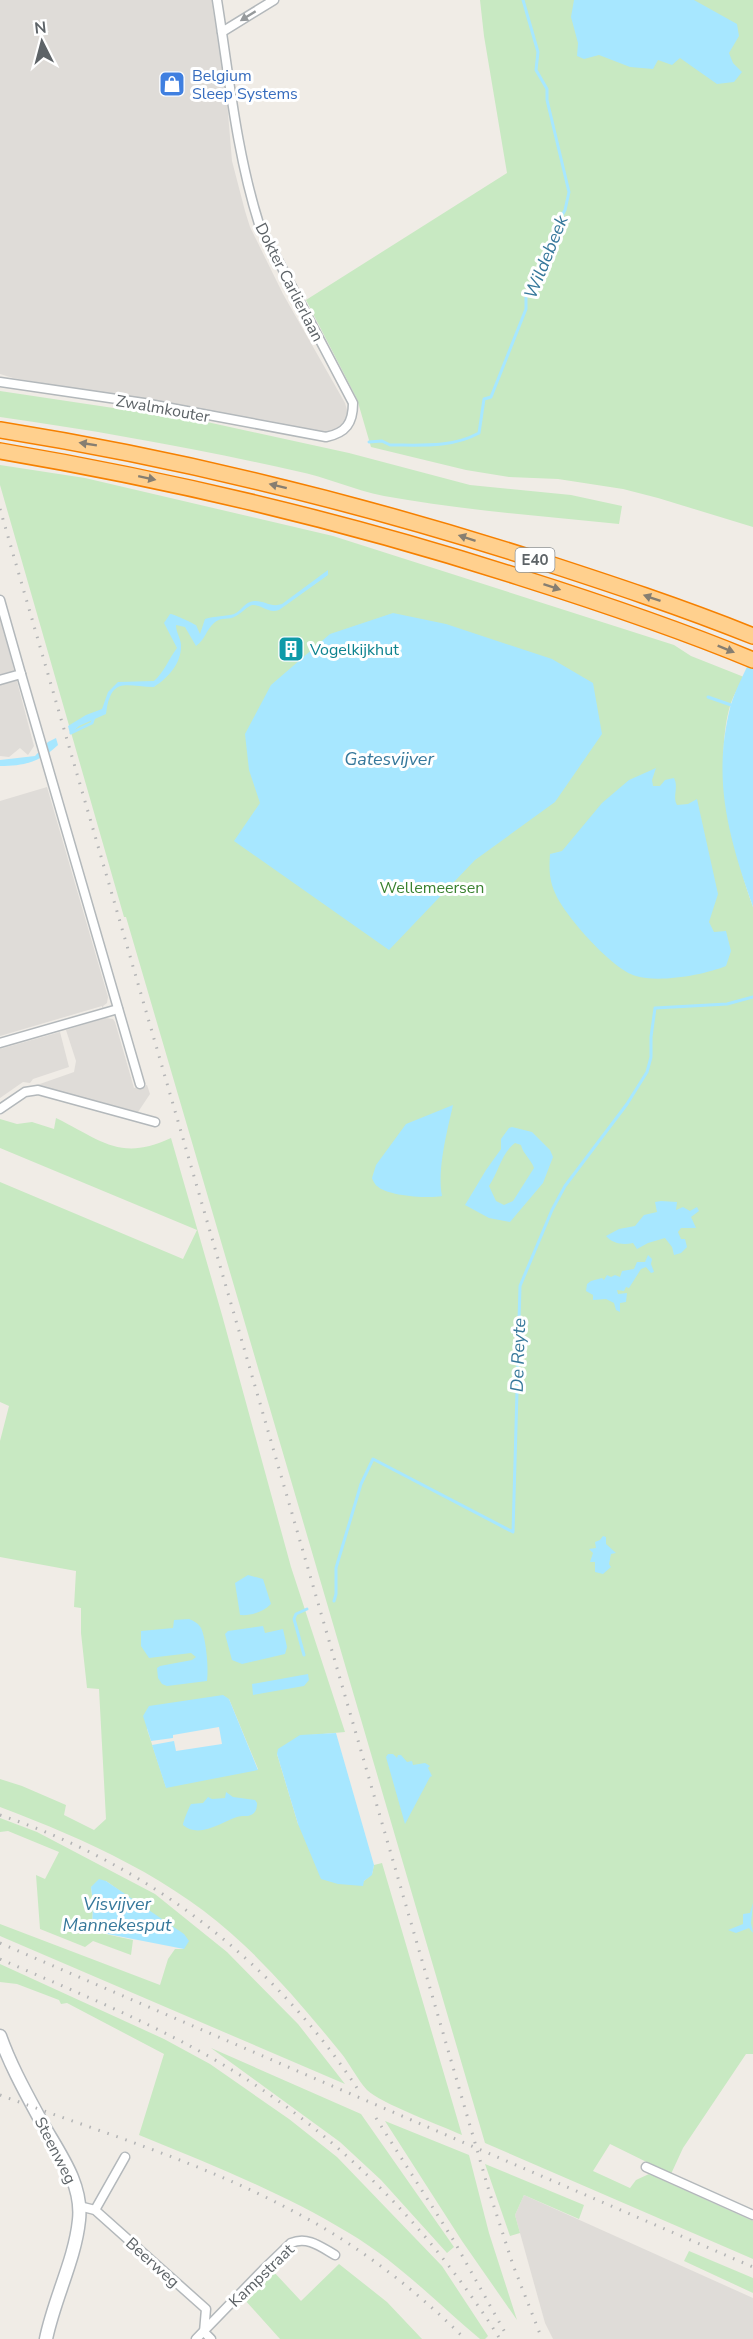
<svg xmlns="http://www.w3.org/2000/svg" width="753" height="2339" viewBox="0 0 753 2339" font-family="'Nunito Sans',sans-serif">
<rect width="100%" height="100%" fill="#f0ece6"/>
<g fill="#dfdcd8">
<path d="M 0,0 L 212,0 L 226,89 L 232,161 L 245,211 L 250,227 L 283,294 L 345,403 L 348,413 L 345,423 L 337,430 L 327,432 L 13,378 L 0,374 Z"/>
<path d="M 0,617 L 34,746 L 28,755 L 20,748 L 9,757 L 0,756 Z"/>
<path d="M 47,787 L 108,997 L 107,1003 L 103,1006 L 106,1018 L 113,1019 L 115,1022 L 134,1088 L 147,1085 L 150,1094 L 138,1112 L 37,1085 L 74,1072 L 76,1061 L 66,1030 L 105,1018 L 102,1006 L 0,1036 L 0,801 Z"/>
<path d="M 60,1032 L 69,1067 L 33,1079 L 30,1083 L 23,1082 L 0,1098 L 0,1049 Z"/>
<path d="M 524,2195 L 753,2298 L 753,2339 L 553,2339 L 545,2323 L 515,2215 Z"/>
</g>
<g fill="#c8e9c2" fill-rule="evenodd">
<path d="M 480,0 L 753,0 L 753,527 L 658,498 L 623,489 L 558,479 L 509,477 L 466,470 L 371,447 L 357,399 L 306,300 L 507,173 L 484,36 Z"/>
<path d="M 0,391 L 207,422 L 349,453 L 470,485 L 571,495 L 622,506 L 619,524 C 541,516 461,510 384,496 C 354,490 326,477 296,471 C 198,449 100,431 0,417 Z"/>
<path d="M 0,465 L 85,478 L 333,536 L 674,645 L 691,656 L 744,677 C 739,686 733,696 730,706 C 713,765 733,850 753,907 L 753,2054 L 746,2054 L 683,2148 L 671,2174 L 610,2144 L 593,2171 L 630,2188 L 636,2180 L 649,2174 L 753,2221 L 753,2259 L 485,2143 L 126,917 L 124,917 L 0,485 Z"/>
<path d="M 56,1118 C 101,1140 120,1162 171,1138 L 222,1315 L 291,1567 L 345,1732 L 300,1736 L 277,1754 L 298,1824 L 364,1881 L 372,1874 L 374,1865 L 382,1863 L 462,2135 C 442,2126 380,2103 367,2090 C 357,2079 350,2064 341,2053 C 310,2015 279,1978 244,1945 C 175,1879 87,1840 0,1807 L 0,1779 L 22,1786 L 66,1805 L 64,1815 L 94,1830 L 106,1819 L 99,1689 L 87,1688 L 81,1633 L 81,1608 L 74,1607 L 76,1571 L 0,1557 L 0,1441 L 9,1406 L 0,1402 L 0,1182 L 183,1259 L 197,1230 L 0,1148 L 0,1119 L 17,1124 L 32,1122 L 54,1129 ZM 229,1699 L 258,1769 L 166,1787 L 147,1729 Z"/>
<path d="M 0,1818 L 37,1832 L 155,1894 L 227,1952 L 298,2024 L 345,2084 L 0,1936 L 0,1924 L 160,1985 L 168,1959 L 175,1949 L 184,1949 L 123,1893 L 106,1881 L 91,1887 L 93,1904 L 92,1931 L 133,1940 L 131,1955 L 93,1941 L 85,1947 L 40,1929 L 36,1875 L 45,1879 L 59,1852 L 8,1831 L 0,1832 Z"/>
<path d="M 0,1964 L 164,2039 L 210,2064 L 289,2119 L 337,2157 L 442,2266 L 488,2336 L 485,2339 L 480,2339 C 437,2303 398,2262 349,2233 C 283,2193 210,2164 139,2135 L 164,2054 L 67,2003 L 61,2004 L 59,2000 L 17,1984 L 0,1982 Z"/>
<path d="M 211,2048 L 361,2114 L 454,2247 L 447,2253 L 381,2180 L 340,2142 Z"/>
<path d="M 385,2121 L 469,2155 L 489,2233 L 517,2320 L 462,2241 Z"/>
<path d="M 485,2164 L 584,2205 L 579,2219 L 524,2195 L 515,2215 L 520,2233 L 510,2236 Z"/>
<path d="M 689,2251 L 753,2278 L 753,2293 L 684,2261 Z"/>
<path d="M 339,2264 L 387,2302 L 422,2339 L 280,2339 L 244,2299 L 272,2270 L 301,2301 Z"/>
</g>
<g fill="#a7e7ff" fill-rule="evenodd">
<path d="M 574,0 L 694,0 L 737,24 L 739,36 L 729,53 L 733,63 L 742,72 L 734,82 L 717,84 L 680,58 L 672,65 L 658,60 L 653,69 L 630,67 L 599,55 L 584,59 L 577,56 L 578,43 L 571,17 Z"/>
<path d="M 328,570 L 328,575 L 279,610 C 268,614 263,605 252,605 C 246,607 242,613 236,616 C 228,621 221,616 214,623 C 206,630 205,640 196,646 L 185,627 L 176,625 C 176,632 180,637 181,644 C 182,663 169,677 154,687 C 126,687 111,675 106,714 L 79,726 L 70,734 L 68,726 L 86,715 L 102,709 L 108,692 L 118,682 L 154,681 C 165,671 168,660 177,648 L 164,623 L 170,614 C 174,614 190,622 196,625 L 200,634 L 205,619 C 213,616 228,616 234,614 C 242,611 244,602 254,601 C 264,600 271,608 282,604 Z"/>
<path d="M 393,613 L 446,624 L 552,659 L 593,683 L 602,734 L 555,802 L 475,860 L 389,950 L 234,841 L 260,803 L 249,770 L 245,734 L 271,685 L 330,634 Z"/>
<path d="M 753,653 L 753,907 C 729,838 712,781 730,708 C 735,689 746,671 753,653 Z"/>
<path d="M 56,738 L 58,745 C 40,762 24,766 0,766 L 0,760 L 35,756 L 48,742 Z"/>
<path d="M 656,768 L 652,780 L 653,786 L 660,786 L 665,780 L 674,778 C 679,787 672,797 677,805 L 688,804 L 697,799 L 718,894 L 709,922 L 714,932 L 726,931 L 731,951 L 726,966 C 704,975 659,983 636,976 C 613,970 566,917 556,895 C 549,881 549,869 550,854 L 562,851 L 602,803 L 629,780 Z"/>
<path d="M 453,1105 C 447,1132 437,1169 442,1196 C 429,1199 387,1196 377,1186 C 376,1186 372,1179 372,1178 L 376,1165 L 406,1124 Z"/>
<path d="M 512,1127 L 532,1132 L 550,1150 L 553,1157 L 543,1183 L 510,1222 L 489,1218 L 465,1205 L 486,1170 L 501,1149 L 501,1139 L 509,1128 ZM 515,1143 L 521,1145 C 523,1154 531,1159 534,1168 L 513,1201 L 504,1205 L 496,1201 L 489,1186 C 498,1173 502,1152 515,1143 Z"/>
<path d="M 661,1201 L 677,1202 L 676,1210 L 683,1207 L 690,1211 L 697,1207 L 699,1211 L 691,1217 L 696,1228 L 681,1228 L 678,1232 L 681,1239 L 685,1239 L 687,1247 L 681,1253 L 674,1255 L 672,1247 L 665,1238 L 648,1243 L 637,1249 L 633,1243 C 623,1245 613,1244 606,1236 L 619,1229 L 635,1226 L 644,1215 L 657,1212 L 655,1202 Z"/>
<path d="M 648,1255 L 652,1259 L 651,1264 L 654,1272 L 651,1273 L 646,1267 L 641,1269 L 629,1288 L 626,1287 L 624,1291 L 617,1290 L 618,1294 L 627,1293 L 626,1302 L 620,1303 L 620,1312 L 616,1310 L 614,1303 L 606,1299 L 593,1300 L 593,1295 L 586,1291 L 587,1284 L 591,1281 L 602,1278 L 604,1280 L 607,1275 L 611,1277 L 615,1275 L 620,1277 L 622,1271 L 634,1269 L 637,1262 L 645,1262 Z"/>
<path d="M 603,1536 L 606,1537 L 606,1544 L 616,1553 L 611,1554 L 609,1564 L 611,1567 L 603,1574 L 595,1572 L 595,1562 L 590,1562 L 593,1553 L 589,1549 L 596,1548 L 595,1542 L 600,1540 Z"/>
<path d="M 248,1575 L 263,1579 L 271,1604 C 263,1612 251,1616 240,1615 L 235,1583 Z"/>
<path d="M 189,1619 C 194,1621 198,1623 201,1628 C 206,1638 209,1670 207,1681 L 167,1686 L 162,1684 L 158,1678 L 157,1668 L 160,1666 L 192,1660 L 196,1657 L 191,1653 L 149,1658 L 141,1646 L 141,1631 L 173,1628 L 174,1620 Z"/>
<path d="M 263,1626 L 265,1633 L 283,1629 L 287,1647 L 285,1654 L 242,1664 L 232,1660 L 225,1634 L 228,1631 Z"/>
<path d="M 308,1674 L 309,1680 L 304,1686 L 253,1695 L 252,1684 Z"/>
<path d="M 223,1695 L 229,1699 L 258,1770 L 166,1788 L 152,1745 L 174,1741 L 176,1751 L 222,1744 L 219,1727 L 173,1735 L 173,1738 L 151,1741 L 143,1716 L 149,1706 Z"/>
<path d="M 336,1733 L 374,1865 L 372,1875 L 364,1881 L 363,1886 L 338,1884 L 321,1879 L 298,1824 L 277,1754 L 278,1749 L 300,1735 Z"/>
<path d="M 388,1754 L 393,1754 L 397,1758 L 398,1755 L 401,1755 L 407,1762 L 412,1761 L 413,1765 L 425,1763 L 430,1766 L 428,1768 L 432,1776 L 430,1777 L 405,1824 L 386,1757 Z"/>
<path d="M 226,1792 L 233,1797 L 255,1800 L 257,1803 C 257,1808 256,1813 251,1815 C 247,1817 242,1815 237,1817 C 222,1822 199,1839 183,1825 C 183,1822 189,1807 191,1804 L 203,1803 L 208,1797 L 212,1799 L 225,1798 Z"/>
<path d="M 99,1879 L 106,1881 L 184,1934 L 189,1941 L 184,1949 L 92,1931 L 93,1904 L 91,1887 Z"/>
<path d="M 753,1903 L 751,1923 L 753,1933 L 749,1928 L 736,1933 L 728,1930 L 743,1924 L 743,1914 L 750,1913 Z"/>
</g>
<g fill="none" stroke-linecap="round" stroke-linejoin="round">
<g stroke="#a7e7ff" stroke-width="3">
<path d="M 369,442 L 382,441 L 390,445 C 420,445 452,448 479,433 L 484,399 L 491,397 L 526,309 L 526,294 L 539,276 L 541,269 L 553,249 L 559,221 L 565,210 L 569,192 L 547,100 L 547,89 L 536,70 L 538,52 L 523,0"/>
<path d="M 708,697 L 731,705"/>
<path d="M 71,733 L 92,723 L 94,717"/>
<path d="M 334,1601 L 336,1594 L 336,1568 L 361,1484 L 373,1459 L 513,1532 L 520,1286 L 552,1210 L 565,1186 L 627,1104 L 647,1072 L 651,1057 L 651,1037 L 655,1008 L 727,1004 L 753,997"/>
<path d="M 304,1655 L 294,1619 L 296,1614 L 307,1609"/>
</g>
<g stroke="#b3b8bb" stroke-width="11">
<g id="minor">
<path d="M 222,32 L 274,0"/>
<path d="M 0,382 L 144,403 L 326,437 C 346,433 353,423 353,403 L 259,224 C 236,151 229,75 217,0"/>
<path d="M 0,600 L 21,674 L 0,680"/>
<path d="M 21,674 L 140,1084"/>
<path d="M 0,1043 L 118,1009"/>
<path d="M 0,1109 L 25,1092 L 38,1090 L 155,1122"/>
<path d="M 646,2167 L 753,2215"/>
<path d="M 79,2206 L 95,2210 L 206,2309 L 204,2332"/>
<path d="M 95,2210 L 125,2157"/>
<path d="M 204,2332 L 211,2339"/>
<path d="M 196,2339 L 263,2270 L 291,2243 C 308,2236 321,2247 335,2255"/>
</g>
</g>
<g stroke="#b2b7bb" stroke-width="15">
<path id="secondary" d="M 0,2036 C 11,2067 27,2095 42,2123 C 59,2153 83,2184 79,2220 C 75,2260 54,2299 46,2339"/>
</g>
<g stroke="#f68000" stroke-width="18">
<g id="motorway">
<path d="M 0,430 C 181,459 359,503 534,559 C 608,583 681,607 753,636"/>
<path d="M 0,451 C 176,481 348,522 519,577 C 598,602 676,628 753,660"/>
</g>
</g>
<use href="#minor" stroke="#fff" stroke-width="8"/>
<use href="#secondary" stroke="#fff" stroke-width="12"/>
<use href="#motorway" stroke="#ffd08e" stroke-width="15"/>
<g stroke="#b3b4b5" stroke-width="3" stroke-dasharray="1.5 8" stroke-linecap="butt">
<path d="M 0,509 L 489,2191 L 513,2265 L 542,2339"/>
<path d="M 0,1815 C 147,1864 274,1961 359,2091"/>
<path d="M 0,1943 L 753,2267"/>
<path d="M 0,1959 C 71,1990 143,2019 210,2057 C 329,2125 427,2223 500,2339"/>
<path d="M 0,2095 C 97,2131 198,2161 289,2209 C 354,2242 413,2287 465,2339"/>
<path d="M 376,2118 L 454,2241 L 507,2336"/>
</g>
</g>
<defs><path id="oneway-solid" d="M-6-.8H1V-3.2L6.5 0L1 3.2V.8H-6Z" transform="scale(1.5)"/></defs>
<use fill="#969a9c" href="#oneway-solid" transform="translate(248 16) rotate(148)"/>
<g fill="#867e71">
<use href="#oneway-solid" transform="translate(88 444) rotate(-171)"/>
<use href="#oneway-solid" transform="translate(147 478) rotate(12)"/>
<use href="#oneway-solid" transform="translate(278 486) rotate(-166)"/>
<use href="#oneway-solid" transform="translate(467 538) rotate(-162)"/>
<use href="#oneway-solid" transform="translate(552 587) rotate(18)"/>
<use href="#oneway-solid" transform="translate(652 598) rotate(-161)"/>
<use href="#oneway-solid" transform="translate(726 649) rotate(22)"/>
</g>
<defs>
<g id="shop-square" transform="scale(1.35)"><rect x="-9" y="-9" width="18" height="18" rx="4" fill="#3f7fe0" stroke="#fff"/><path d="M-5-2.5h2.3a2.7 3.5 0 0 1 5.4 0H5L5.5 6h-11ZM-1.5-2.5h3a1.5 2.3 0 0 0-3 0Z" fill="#fff"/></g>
<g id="building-square" transform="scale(1.35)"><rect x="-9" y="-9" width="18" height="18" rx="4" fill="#0f9aa8" stroke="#fff"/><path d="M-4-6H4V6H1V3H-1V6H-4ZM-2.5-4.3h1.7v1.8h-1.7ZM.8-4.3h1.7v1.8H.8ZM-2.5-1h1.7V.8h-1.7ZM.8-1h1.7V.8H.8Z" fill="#fff"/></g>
</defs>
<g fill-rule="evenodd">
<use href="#shop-square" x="172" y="84"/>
<use href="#building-square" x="291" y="649"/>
</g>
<g text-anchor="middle" stroke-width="6" stroke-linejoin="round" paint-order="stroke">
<rect fill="#fff" stroke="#8e9295" stroke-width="1.5" x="515.5" y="548" width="39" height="24" rx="4.5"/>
<g font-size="15" font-weight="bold" fill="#5d6367">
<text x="535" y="565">E40</text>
</g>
<g font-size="16" fill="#366cbe" stroke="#fff" text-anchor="start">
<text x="192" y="81">Belgium<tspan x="192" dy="18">Sleep Systems</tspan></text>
</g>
<g font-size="16" fill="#5d6367" stroke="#fff">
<text transform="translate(290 282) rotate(63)" y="6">Dokter Carlierlaan</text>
<text transform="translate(163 408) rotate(10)" y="6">Zwalmkouter</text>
<text transform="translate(56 2150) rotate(63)" y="6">Steenweg</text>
<text transform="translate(153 2262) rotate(42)" y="6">Beerweg</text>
<text transform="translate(261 2275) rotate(-44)" y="6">Kampstraat</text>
</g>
<g font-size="16" fill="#0d838f" stroke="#fff" text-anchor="start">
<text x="310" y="655">Vogelkijkhut</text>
</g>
<g font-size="16" fill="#3a8230" stroke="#fff">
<text x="432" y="893">Wellemeersen</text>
</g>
<g font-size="18" font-style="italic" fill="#36789b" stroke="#fff">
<text transform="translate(546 257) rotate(-68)" y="6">Wildebeek</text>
<text x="389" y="765">Gatesvijver</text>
<text transform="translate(518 1355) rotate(-88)" y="6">De Reyte</text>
<text x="117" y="1910">Visvijver<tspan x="117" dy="21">Mannekesput</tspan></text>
</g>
</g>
<g transform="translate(42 42) rotate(354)" stroke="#ffffff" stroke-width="4.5" paint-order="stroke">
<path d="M0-4.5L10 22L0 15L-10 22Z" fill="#5d6367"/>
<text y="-9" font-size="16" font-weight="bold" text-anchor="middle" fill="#5d6367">N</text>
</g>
</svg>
